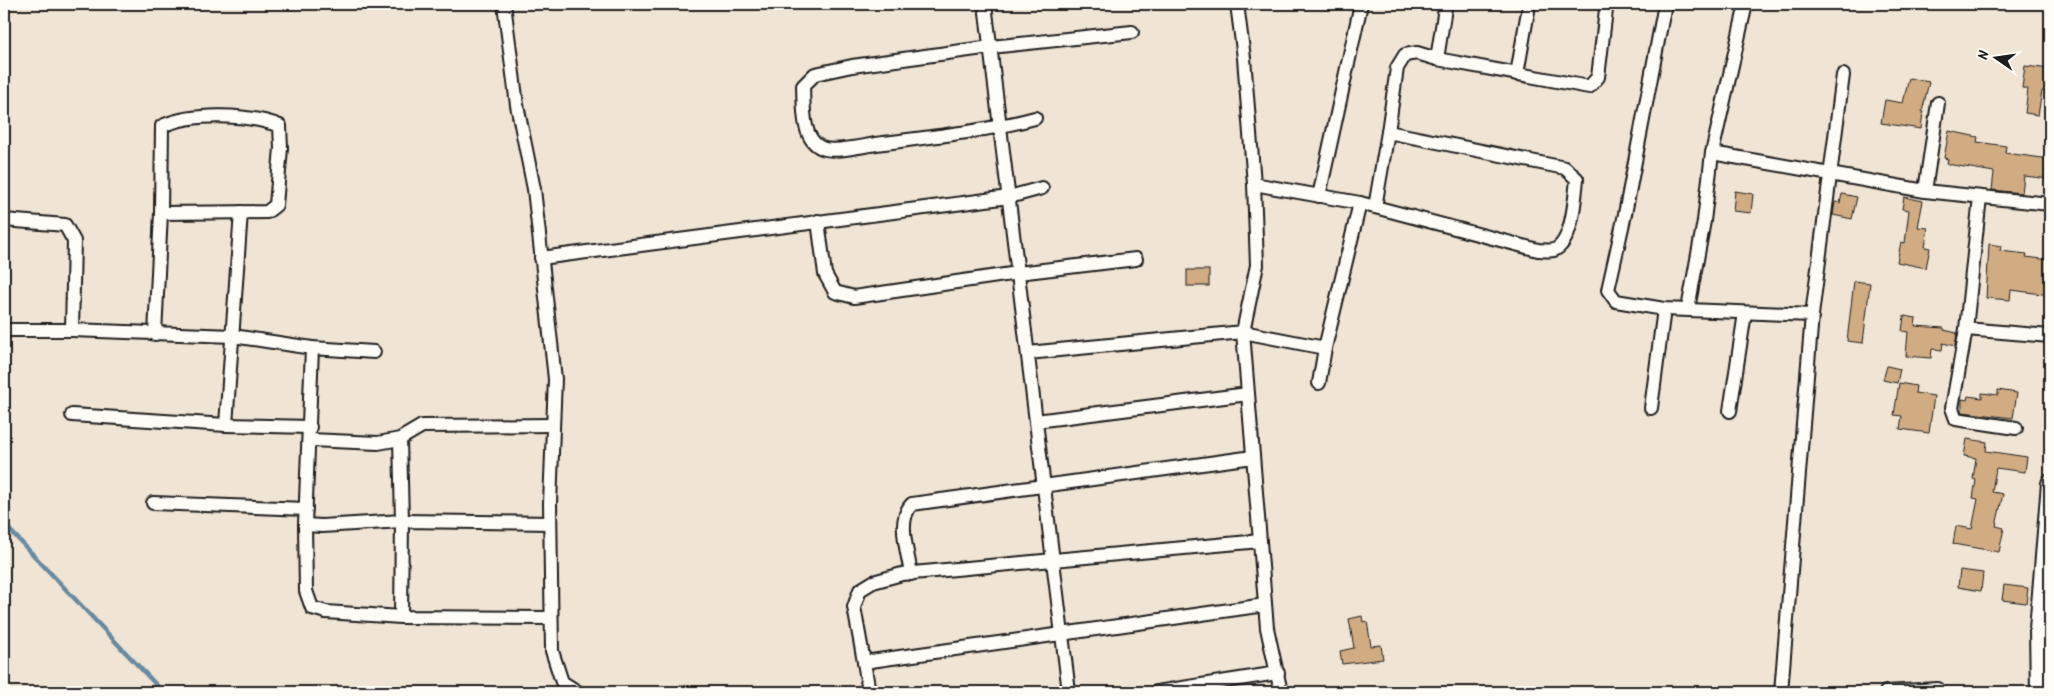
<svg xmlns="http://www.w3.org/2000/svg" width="2054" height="696" viewBox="0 0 2054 696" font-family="Kalam,sans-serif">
<rect width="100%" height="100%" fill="#f0e4d4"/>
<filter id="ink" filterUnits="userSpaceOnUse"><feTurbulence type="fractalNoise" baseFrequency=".02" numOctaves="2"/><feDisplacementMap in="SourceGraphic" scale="10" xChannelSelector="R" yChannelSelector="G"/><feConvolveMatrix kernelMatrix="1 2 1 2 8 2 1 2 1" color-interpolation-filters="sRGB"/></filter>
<g filter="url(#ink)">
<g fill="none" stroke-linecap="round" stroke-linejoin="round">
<path stroke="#688aa1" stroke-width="4.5" d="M 4,524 L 163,692"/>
</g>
<g fill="#d1ac83" stroke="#1c1c1c">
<path d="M 2025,66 L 2050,69 L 2050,92 L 2042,91 L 2038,115 L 2025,113 L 2028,89 L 2022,88 Z"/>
<path d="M 1909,78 L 1929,82 L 1922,112 L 1923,112 L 1921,129 L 1881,123 L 1885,100 L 1903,103 Z"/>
<path d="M 1949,131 L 1978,137 L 1977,142 L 2006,146 L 2005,153 L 2050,159 L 2050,179 L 2024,176 L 2022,193 L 1992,190 L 1994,172 L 1947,164 L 1948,159 L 1944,158 Z"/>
<path d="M 1735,191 L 1753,194 L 1751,213 L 1733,211 Z"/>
<path d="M 1842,194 L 1857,197 L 1852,219 L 1833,215 L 1835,202 L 1840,203 Z"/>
<path d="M 1904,197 L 1923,201 L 1918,227 L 1928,228 L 1925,247 L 1930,248 L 1926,268 L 1897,262 L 1901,242 L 1905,243 L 1909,210 L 1902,209 Z"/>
<path d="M 1989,244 L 2001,246 L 2000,251 L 2027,254 L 2026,257 L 2050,260 L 2050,295 L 2011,290 L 2010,300 L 1986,298 Z"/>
<rect x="1187" y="270" width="22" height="16"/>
<path d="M 1854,281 L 1870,283 L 1863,343 L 1847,341 Z"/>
<path d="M 1904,316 L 1916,318 L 1915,326 L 1944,328 L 1944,330 L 1957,333 L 1955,346 L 1943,343 L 1942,350 L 1932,349 L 1931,358 L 1906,356 L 1908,332 L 1902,331 Z"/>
<path d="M 1887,366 L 1900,369 L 1897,383 L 1883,380 Z"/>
<path d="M 1899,383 L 1916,386 L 1915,393 L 1934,396 L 1929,433 L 1900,429 L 1902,416 L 1894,415 Z"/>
<path d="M 1998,390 L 2017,393 L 2013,418 L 1962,412 L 1962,399 L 1967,400 L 1968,396 L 1982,398 L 1982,393 L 1998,395 Z"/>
<path d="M 1967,439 L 1987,442 L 1986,451 L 2027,457 L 2025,472 L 1996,468 L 1992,492 L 2003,494 L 1996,526 L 2004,528 L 1999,552 L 1953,544 L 1956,526 L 1972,529 L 1978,499 L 1973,498 L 1976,480 L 1973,479 L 1976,458 L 1964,456 Z"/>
<path d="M 1960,570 L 1983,573 L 1981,591 L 1958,587 Z"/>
<path d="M 2004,585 L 2028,588 L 2026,603 L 2002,600 Z"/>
<path d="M 1362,616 L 1363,622 L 1367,621 L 1371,646 L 1381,645 L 1383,659 L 1342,664 L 1340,651 L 1354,648 L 1349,619 Z"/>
</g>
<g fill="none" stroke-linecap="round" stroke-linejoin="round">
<g stroke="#1c1c1c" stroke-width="16">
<g id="minor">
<path d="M 504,4 L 517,105 L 534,189 L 555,379 L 550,503 L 552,651 L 562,682 L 578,692"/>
<path d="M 985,4 L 1069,692"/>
<path d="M 1237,4 L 1244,58 L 1254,184 L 1257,265 L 1243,332 L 1267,628 L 1281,692"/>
<path d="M 1665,4 L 1625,214 L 1608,290 L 1616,301 L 1664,309 L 1812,315"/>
<path d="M 1437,59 L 1445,8"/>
<path d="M 1517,74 L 1528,11"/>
<path d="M 1035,118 C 983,132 929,137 876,144 C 864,146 833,153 822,148 C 801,140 804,105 803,86 L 815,74 L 852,66 L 991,47 L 1132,32"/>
<path d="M 1388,132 L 1397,68 L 1405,55 L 1417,53 L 1437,59 L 1589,87 L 1598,77 L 1606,10"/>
<path d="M 1712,153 L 1925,191 L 2050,204"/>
<path d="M 1925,191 L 1938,103"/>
<path d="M 1319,196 L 1361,4"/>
<path d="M 1980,197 L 1966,329 L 1952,408 L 1956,419 L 2016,428"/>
<path d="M 1360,203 L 1375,207 L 1538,250 C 1543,250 1550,251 1554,250 C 1573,243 1575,196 1577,179 L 1565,168 L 1388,132 L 1375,207"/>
<path d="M 4,220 L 65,225 L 74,241 L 72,330"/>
<path d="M 818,221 L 825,274 L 835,292 L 854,297 L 1018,273 L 1136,259"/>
<path d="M 541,258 L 1009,197 L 1042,188"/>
<path d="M 1688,309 L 1704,221 L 1712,153 L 1746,4"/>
<path d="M 1966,329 L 2050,336"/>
<path d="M 4,330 L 72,330 L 233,336 L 312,348"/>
<path d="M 155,334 L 161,213 L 162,126 C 194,112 248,114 280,126 L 281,148 L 276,205 L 267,212 L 161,213"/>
<path d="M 374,352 L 312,348 L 305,525 L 306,591 L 312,608 L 326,612 L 401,617 L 551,618"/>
<path d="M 1028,353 L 1243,332 L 1325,348 L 1360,203 L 1254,184"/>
<path d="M 1319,383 L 1325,348"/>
<path d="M 1651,408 L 1664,309"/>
<path d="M 1730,411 L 1745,313"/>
<path d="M 72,415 L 226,425 L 241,212"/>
<path d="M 1036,421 L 1248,394"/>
<path d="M 226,425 L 310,427"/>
<path d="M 400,439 L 402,521 L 401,617"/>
<path d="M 310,440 L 378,443 L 400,439 L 422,426 L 553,425"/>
<path d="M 153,503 L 306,509"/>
<path d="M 305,525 L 322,526 L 402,521 L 550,523"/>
<path d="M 911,574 C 908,552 896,520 912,504 L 1253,457"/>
<path d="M 864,662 L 854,607 L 860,590 L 873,582 L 902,574 L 1260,541"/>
<path d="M 869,692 L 864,662 L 1265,605"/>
<path d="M 1157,692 L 1278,673"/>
<path d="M 1781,692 L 1812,315 L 1843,75"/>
<path d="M 1886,692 L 1938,689"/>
</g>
</g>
<g stroke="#1c1c1c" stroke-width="20">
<path id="tertiary" d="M 2039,692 L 2038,629 L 2050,483"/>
</g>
<path stroke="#1c1c1c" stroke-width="2.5" stroke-dasharray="5 4" stroke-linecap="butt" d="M 4,685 L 12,692"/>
<use href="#minor" stroke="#fdfcf7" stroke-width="12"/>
<use href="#tertiary" stroke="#fdfcf7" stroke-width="16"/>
</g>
</g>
<rect width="2054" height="696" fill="none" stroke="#fdfcf7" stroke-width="20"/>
<rect x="10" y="10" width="2034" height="676" fill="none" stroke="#1c1c1c" stroke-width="2" filter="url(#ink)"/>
<g transform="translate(1996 58) rotate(283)" stroke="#fdfcf7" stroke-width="4" paint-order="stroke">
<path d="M0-4L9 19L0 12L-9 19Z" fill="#1c1c1c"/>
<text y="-8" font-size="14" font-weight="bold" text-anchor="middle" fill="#1c1c1c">N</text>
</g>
</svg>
